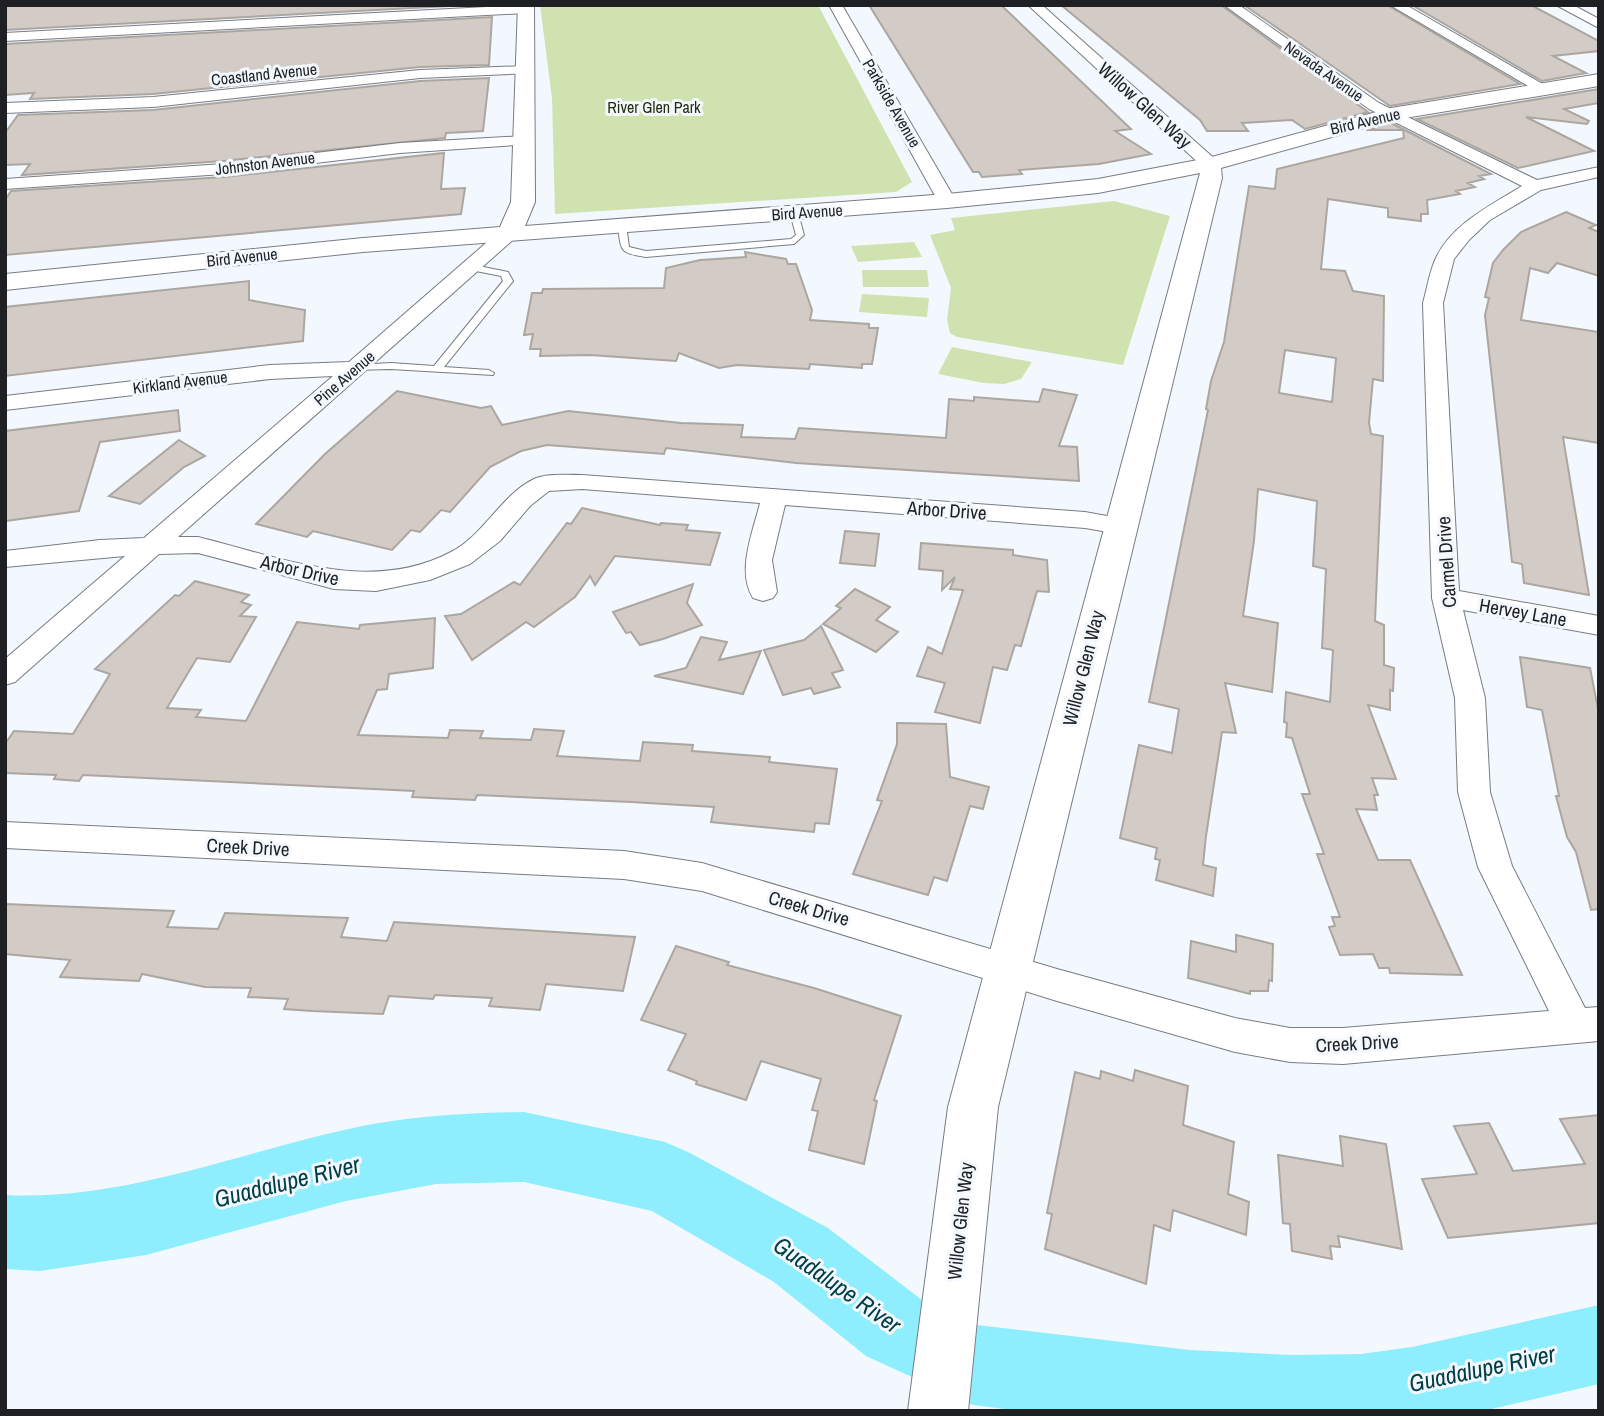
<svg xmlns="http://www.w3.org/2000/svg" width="1604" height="1416" viewBox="0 0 1604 1416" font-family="'Archivo Narrow',sans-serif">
<rect width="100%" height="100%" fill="#f3f8ff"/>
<g fill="#d0e2b0">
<path d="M 540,5 L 818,5 L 912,182 L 896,192 L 555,214 L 552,98 Z"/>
<path d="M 1114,201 L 1170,216 L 1123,365 L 957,337 L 950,333 L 947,320 L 951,288 L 930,235 L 955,230 L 951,218 Z"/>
<path d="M 914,242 L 922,257 L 858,262 L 851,246 Z"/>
<path d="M 862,270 L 927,270 L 929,287 L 863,287 Z"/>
<path d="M 862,294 L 929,298 L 927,317 L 859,312 Z"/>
<path d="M 952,347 L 1032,362 L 1021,379 L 1004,384 L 984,383 L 938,374 Z"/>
</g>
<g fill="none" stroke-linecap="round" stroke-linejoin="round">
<path fill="#8feefe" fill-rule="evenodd" d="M 524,1112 L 665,1142 L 690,1153 L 828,1228 L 922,1300 L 977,1325 L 1190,1350 L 1293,1355 L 1361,1354 L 1412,1347 L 1599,1305 L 1599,1384 L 1483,1411 L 1020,1411 L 973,1405 L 866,1356 L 774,1282 L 652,1211 L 524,1182 L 436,1184 L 346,1201 L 146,1255 L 40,1271 L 5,1269 L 5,1195 C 120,1201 233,1155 344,1130 C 404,1116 463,1113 524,1112 Z"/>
</g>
<g fill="#d3ccc6" stroke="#aca6a0" stroke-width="2" fill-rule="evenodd">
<path d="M 5,5 L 469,5 L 5,30 Z"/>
<path d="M 869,5 L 1001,5 L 1131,129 L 1115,131 L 1151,154 L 1099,164 L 1019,170 L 1022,174 L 982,177 L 979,172 L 973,172 Z"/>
<path d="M 1061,5 L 1221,5 L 1368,112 L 1305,129 L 1292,120 L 1242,123 L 1248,131 L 1207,131 L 1200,120 Z"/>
<path d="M 1244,5 L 1387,5 L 1520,84 L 1390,106 Z"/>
<path d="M 1412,5 L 1531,5 L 1599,41 L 1599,51 L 1553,56 L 1586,73 L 1542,81 Z"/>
<path d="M 492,17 L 489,65 L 420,67 L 153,94 L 30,99 L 34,93 L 5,95 L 5,44 Z"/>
<path d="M 489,78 L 483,131 L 446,133 L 445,138 L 223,161 L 22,175 L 30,164 L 5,165 L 5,133 L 18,115 L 153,110 L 420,81 Z"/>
<path d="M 1599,89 L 1599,103 L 1564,109 L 1589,121 L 1587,124 L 1526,117 L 1594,151 L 1518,168 L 1417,119 Z"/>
<path d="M 1391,123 L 1491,174 L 1479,176 L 1484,179 L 1468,183 L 1475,187 L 1456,191 L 1460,194 L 1427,200 L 1428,214 L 1421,214 L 1421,221 L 1388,217 L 1388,208 L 1328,199 L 1321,269 L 1345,271 L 1353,291 L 1384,296 L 1383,381 L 1373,379 L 1369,423 L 1371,434 L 1383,436 L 1375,621 L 1384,625 L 1384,665 L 1394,668 L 1393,691 L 1390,690 L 1390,710 L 1368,705 L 1396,779 L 1372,778 L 1378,795 L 1374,795 L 1377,810 L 1356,809 L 1378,860 L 1410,860 L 1462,975 L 1390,973 L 1389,968 L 1379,968 L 1373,954 L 1340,955 L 1329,927 L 1335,926 L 1332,917 L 1340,917 L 1317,854 L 1324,854 L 1302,794 L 1310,794 L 1292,738 L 1286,737 L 1287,723 L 1284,722 L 1286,692 L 1330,702 L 1333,650 L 1322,648 L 1326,569 L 1313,566 L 1317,501 L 1258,489 L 1254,541 L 1243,616 L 1278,623 L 1272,692 L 1225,683 L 1236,733 L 1222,732 L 1206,836 L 1203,865 L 1216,868 L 1213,896 L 1156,880 L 1160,860 L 1155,859 L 1157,848 L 1120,838 L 1139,745 L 1172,753 L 1179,709 L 1149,702 L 1208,410 L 1206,409 L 1211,381 L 1224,342 L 1249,186 L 1275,189 L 1277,169 L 1404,138 L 1403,130 L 1366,130 ZM 1285,350 L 1336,358 L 1332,402 L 1279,393 Z"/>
<path d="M 444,153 L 441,189 L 465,188 L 461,214 L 5,255 L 5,200 L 11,191 L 223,177 Z"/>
<path d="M 1566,212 L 1596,225 L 1589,228 L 1599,232 L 1599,276 L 1557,263 L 1548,273 L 1530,268 L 1521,320 L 1599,332 L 1599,443 L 1563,437 L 1589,595 L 1524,583 L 1522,564 L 1512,562 L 1485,315 L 1489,298 L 1485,297 L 1493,263 L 1503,250 L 1521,232 Z"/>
<path d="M 745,252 L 786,259 L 788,264 L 796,264 L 812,310 L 810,320 L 869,324 L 869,328 L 878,328 L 872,364 L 862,364 L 862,368 L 810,364 L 809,369 L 737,365 L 719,368 L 679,353 L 676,361 L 590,355 L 540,356 L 541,349 L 530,349 L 533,334 L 524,335 L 532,293 L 542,293 L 543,289 L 664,288 L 666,268 L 700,260 L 746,257 Z"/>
<path d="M 249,281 L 249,300 L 305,310 L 303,341 L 5,376 L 5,307 Z"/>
<path d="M 1043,389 L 1077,395 L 1059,446 L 1077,447 L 1079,481 L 796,463 L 666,448 L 664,454 L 547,445 L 521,451 L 490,467 L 450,512 L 441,510 L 420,532 L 411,530 L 392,550 L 313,531 L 307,537 L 256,524 L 325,454 L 397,391 L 481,408 L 491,406 L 502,425 L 568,411 L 681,423 L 743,425 L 741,437 L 795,439 L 799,428 L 946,438 L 949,399 L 974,401 L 974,397 L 1039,402 Z"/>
<path d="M 178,410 L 180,431 L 100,442 L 79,511 L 5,521 L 5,431 Z"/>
<path d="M 179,440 L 205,456 L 184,467 L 140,504 L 109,496 Z"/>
<path d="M 582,508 L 660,525 L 661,523 L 688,525 L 686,530 L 720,533 L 710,565 L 615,556 L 595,585 L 590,576 L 575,597 L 534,627 L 526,622 L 472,660 L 445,616 L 461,614 L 514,582 L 520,585 L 567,523 L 571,524 Z"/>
<path d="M 845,531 L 879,534 L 875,566 L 840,563 Z"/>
<path d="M 921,543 L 1013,550 L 1013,555 L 1047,560 L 1049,592 L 1037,591 L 1021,646 L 1015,645 L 1007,670 L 993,667 L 980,723 L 935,712 L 945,683 L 917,676 L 928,647 L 942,654 L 963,590 L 950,589 L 955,577 L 942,590 L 943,571 L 919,569 Z"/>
<path d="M 195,581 L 249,595 L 241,602 L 251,605 L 240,616 L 256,617 L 230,662 L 197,658 L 167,708 L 201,710 L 196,717 L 246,721 L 297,622 L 359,629 L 360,625 L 435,618 L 433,668 L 389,674 L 387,689 L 377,690 L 358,735 L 448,738 L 450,730 L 483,731 L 480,738 L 531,740 L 534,729 L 564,731 L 557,756 L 640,761 L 643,742 L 693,745 L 692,751 L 770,757 L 769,762 L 837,769 L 829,824 L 815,823 L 814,832 L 711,822 L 714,807 L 631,802 L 477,795 L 475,800 L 412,797 L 414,791 L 83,775 L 79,781 L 54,779 L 56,775 L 5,773 L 5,744 L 14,731 L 73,734 L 110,674 L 95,669 L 175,595 L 179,596 Z"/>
<path d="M 693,584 L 687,603 L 702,625 L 663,639 L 640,645 L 631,632 L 626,633 L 613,612 Z"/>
<path d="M 855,589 L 890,607 L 876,620 L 898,632 L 876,652 L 823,624 L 841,608 L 836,606 Z"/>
<path d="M 821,626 L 843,670 L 832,673 L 840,687 L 814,694 L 811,688 L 783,695 L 764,650 L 804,640 Z"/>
<path d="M 701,637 L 727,642 L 719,660 L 761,651 L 743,694 L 654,676 L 686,668 Z"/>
<path d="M 1520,657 L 1590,668 L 1599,714 L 1599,909 L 1591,910 L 1576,852 L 1567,837 L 1556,796 L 1559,796 L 1542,710 L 1527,707 Z"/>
<path d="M 897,723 L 946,724 L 950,777 L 989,787 L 983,809 L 970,806 L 947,881 L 934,877 L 928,895 L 853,874 L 882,801 L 877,800 L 897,744 Z"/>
<path d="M 5,904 L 174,911 L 167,927 L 218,929 L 225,913 L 348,918 L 341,937 L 387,941 L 394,922 L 635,937 L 623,991 L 546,984 L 540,1010 L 489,1006 L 492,998 L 435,995 L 433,999 L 389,996 L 383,1014 L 312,1011 L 284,1009 L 288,999 L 248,997 L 251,988 L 205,987 L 142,974 L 139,981 L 60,977 L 70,960 L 5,954 Z"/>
<path d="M 1236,935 L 1273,944 L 1272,981 L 1269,980 L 1268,991 L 1250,991 L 1250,994 L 1188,978 L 1191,941 L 1236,952 Z"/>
<path d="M 676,946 L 729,962 L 727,965 L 814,988 L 901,1016 L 874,1100 L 877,1101 L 864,1164 L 809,1150 L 818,1111 L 812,1110 L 821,1079 L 761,1061 L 746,1100 L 696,1084 L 697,1081 L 668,1070 L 686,1034 L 641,1020 Z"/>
<path d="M 1135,1070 L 1188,1086 L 1183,1125 L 1234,1142 L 1228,1194 L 1249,1202 L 1246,1235 L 1173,1210 L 1170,1231 L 1154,1225 L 1146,1284 L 1045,1249 L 1052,1214 L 1047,1213 L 1075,1072 L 1100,1079 L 1101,1071 L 1133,1081 Z"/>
<path d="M 1599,1115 L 1599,1223 L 1448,1238 L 1422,1179 L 1477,1174 L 1454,1126 L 1489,1123 L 1513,1171 L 1585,1164 L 1560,1119 Z"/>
<path d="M 1340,1136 L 1386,1144 L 1402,1249 L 1338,1236 L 1340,1247 L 1330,1246 L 1332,1259 L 1292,1251 L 1290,1224 L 1283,1223 L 1278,1155 L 1343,1166 Z"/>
</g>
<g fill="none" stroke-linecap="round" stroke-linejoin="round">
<g stroke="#787c83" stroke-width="2">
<g id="lane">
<path d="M 794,210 L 798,213 L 804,235 L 794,244 L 646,257 C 619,253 621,251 618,225 L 622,222 L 626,225 L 629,247 L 646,251 L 791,239 L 796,235 L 790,213 Z"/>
<path d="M 469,264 L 508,272 L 513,281 L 444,367 L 489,370 L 494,373 L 493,375 L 391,369 L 352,370 L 352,366 L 356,365 L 391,363 L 434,366 L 503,281 L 501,276 L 466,269 L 466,265 Z"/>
</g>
</g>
<g stroke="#787c83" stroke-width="2">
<g id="street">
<path d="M 522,5 L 533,9 L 526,13 L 5,41 L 5,33 Z"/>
<path d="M 829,5 L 842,5 L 956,201 L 953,205 L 947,206 L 938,201 Z"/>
<path d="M 1028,5 L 1042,5 L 1216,160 L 1218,164 L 1216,168 L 1204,168 Z"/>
<path d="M 1224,5 L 1239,5 L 1379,103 L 1537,180 L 1599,167 L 1599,177 L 1541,190 L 1490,220 L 1469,240 L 1454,259 L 1443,303 L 1459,591 L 1599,616 L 1599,635 L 1463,610 L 1485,698 L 1490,792 L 1512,866 L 1585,1008 L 1599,1007 L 1599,1041 L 1343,1064 L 1290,1062 L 1235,1052 L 1057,1001 L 702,891 L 624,879 L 5,848 L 5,822 L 624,851 L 702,863 L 1057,969 L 1235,1018 L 1290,1028 L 1343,1028 L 1549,1011 L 1478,867 L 1458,792 L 1455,698 L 1432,598 L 1423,303 C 1427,289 1429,274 1435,260 C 1450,225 1491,205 1522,186 L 1369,109 Z"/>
<path d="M 1390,5 L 1406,5 L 1553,90 L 1545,95 L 1540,93 Z"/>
<path d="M 1556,5 L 1573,5 L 1599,19 L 1599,28 Z"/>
<path d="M 526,66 L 533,70 L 531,73 L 420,78 L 153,107 L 5,113 L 5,103 L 153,97 L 420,70 Z"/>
<path d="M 524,136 L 530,138 L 530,144 L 400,153 L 223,174 L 5,189 L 5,179 L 223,164 L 400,143 Z"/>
<path d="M 508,228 L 515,230 L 517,234 L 515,238 L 178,537 L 198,537 C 279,557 370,595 451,552 C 484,535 501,495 534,479 C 547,473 568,475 582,475 L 1085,512 L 1129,520 L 1133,526 L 1129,532 L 1120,534 L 1085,528 L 785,505 L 772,560 L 777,592 L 773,598 L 763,601 L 753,598 C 736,571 753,532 760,503 L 582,489 L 549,491 L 530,506 L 500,541 L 470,564 L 430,580 L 376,591 L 334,589 L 198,553 L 159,554 L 15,682 L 5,685 L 5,659 L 125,556 L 5,567 L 5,551 L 100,540 L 144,538 L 333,376 L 270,379 L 5,410 L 5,396 L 270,365 L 349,362 L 501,230 Z"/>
</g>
</g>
<g stroke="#787c83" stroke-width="2">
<path id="secondary" d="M 518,5 L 534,5 L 535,202 L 525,226 L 947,194 L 1098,179 L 1208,158 L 1391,108 L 1599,74 L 1599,86 L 1393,120 L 1221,168 L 1222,178 L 998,1107 L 968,1411 L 908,1411 L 948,1107 L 1200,173 L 1098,193 L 947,208 L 363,252 L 5,290 L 5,274 L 363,238 L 500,227 L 511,202 Z"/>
</g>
<use href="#lane" fill="#fff" fill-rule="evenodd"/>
<use href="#street" fill="#fff" fill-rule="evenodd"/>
<use href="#secondary" fill="#fff" fill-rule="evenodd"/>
</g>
<g text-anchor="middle" stroke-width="6" stroke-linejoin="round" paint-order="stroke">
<g font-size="16" fill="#1e2023" stroke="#f3f8ff">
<text transform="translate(1324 71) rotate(35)" y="6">Nevada Avenue</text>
<text transform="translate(264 74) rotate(-6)" y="6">Coastland Avenue</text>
<text transform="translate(892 103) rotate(60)" y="6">Parkside Avenue</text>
<text transform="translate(1365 121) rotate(-13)" y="6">Bird Avenue</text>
<text transform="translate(265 163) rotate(-7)" y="6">Johnston Avenue</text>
<text transform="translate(807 212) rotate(-4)" y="6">Bird Avenue</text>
<text transform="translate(242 257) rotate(-6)" y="6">Bird Avenue</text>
<text transform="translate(344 378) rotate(-41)" y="6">Pine Avenue</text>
<text transform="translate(180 382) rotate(-7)" y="6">Kirkland Avenue</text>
</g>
<g font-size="16" fill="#232e0a" stroke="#f3f8ff">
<text x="654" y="113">River Glen Park</text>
</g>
<g font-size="19" fill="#1e2023" stroke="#f3f8ff">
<text transform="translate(1145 105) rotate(42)" y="7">Willow Glen Way</text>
<text transform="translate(947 510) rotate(4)" y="7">Arbor Drive</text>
<text transform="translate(1446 562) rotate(-94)" y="7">Carmel Drive</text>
<text transform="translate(300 570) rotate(13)" y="7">Arbor Drive</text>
<text transform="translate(1523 612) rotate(10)" y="7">Hervey Lane</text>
<text transform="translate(1083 668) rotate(-76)" y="7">Willow Glen Way</text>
<text transform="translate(248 847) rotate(3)" y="7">Creek Drive</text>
<text transform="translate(809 908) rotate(16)" y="7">Creek Drive</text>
<text transform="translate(1357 1043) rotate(-3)" y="7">Creek Drive</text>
<text transform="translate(960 1221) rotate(-84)" y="7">Willow Glen Way</text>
</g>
<g font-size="24" font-style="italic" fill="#003e46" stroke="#f3f8ff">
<text transform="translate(287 1182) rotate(-14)" y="8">Guadalupe River</text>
<text transform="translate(837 1285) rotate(35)" y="8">Guadalupe River</text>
<text transform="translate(1482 1369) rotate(-12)" y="8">Guadalupe River</text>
</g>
</g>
<rect width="1604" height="1416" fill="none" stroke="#1e2023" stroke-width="14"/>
</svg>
